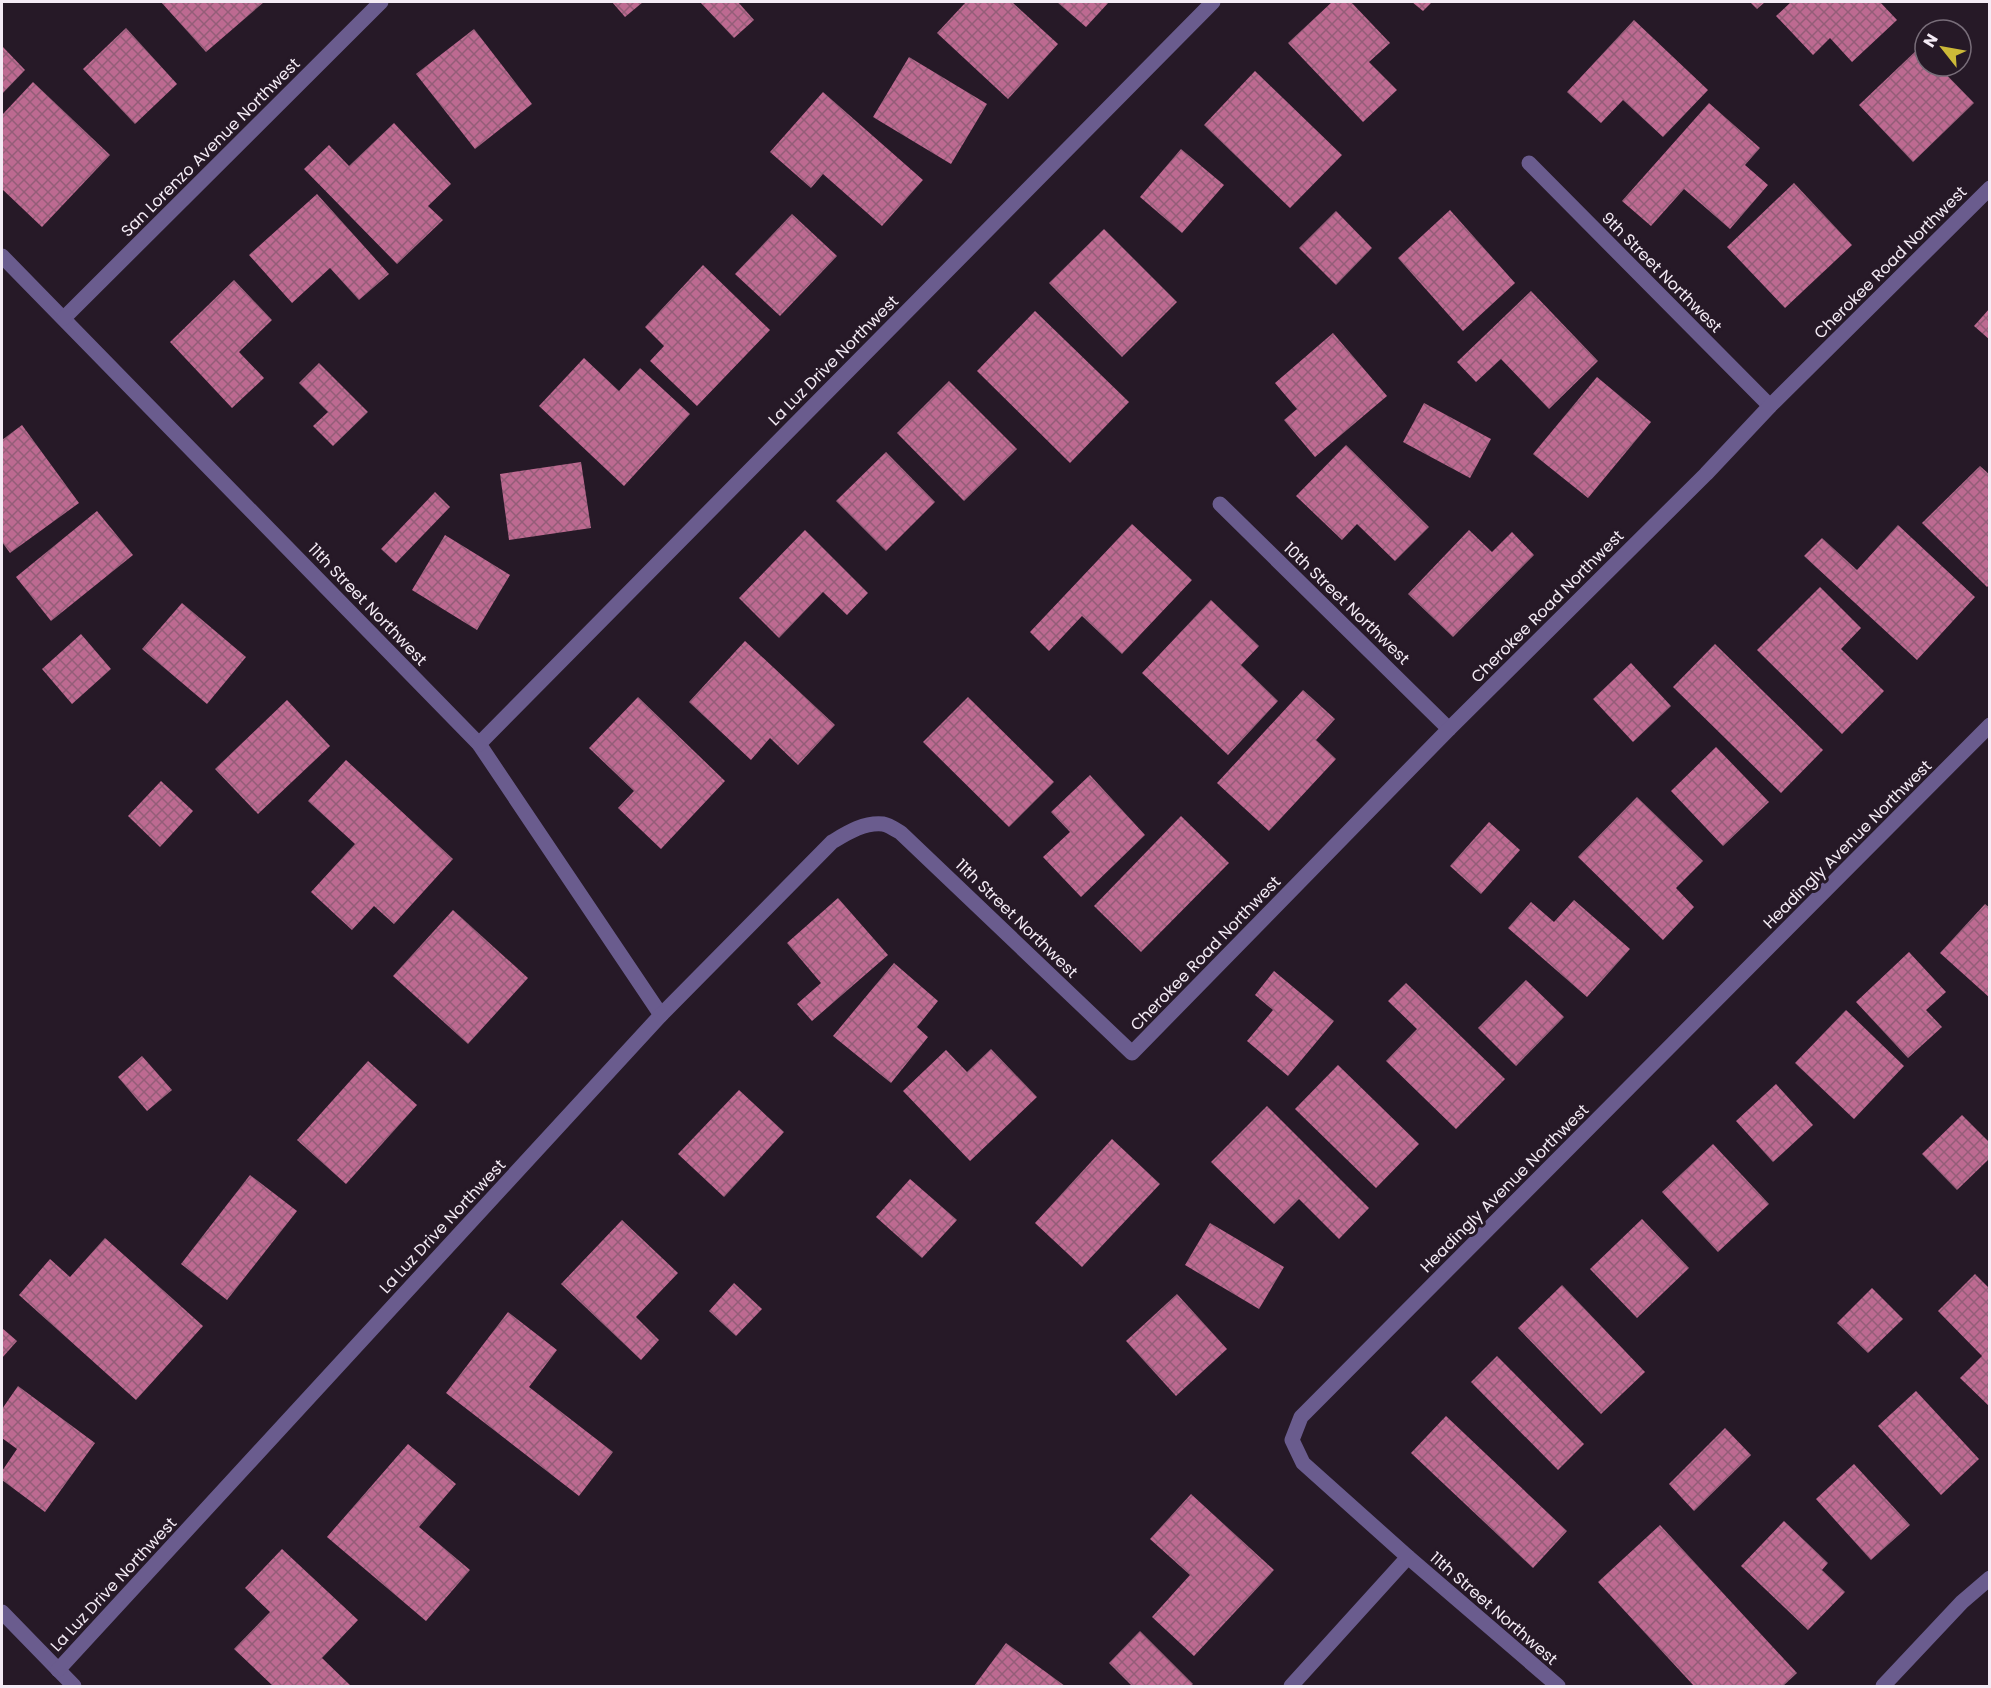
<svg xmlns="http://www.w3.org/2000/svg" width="1991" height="1688" viewBox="0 0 1991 1688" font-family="Poppins,sans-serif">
<defs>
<pattern id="building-cross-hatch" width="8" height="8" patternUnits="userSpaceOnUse" patternTransform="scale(1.5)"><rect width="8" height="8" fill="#bd6a91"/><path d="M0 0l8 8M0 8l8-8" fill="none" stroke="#945d78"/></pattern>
</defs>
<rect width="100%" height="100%" fill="#261927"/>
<g fill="url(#building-cross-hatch)">
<path d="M 161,2 L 264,2 L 206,52 Z"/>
<path d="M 612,2 L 643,2 L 625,17 Z"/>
<path d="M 700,2 L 738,2 L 754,20 L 734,38 Z"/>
<path d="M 966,2 L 1012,2 L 1058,44 L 1008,99 L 937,33 Z"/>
<path d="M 1057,2 L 1109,2 L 1086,27 Z"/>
<path d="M 1332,2 L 1351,2 L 1390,43 L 1369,62 L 1397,90 L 1363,122 L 1288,43 Z"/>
<path d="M 1412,2 L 1432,2 L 1423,11 Z"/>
<path d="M 1750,2 L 1765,2 L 1757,9 Z"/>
<path d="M 1791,2 L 1880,2 L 1897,20 L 1852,62 L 1830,38 L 1813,55 L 1776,16 Z"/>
<path d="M 1634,20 L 1708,90 L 1663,137 L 1623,100 L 1601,123 L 1567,92 Z"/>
<path d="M 126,28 L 177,84 L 135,124 L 83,69 Z"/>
<path d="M 474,29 L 532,104 L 475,149 L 416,74 Z"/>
<path d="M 2,46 L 25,70 L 2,94 Z"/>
<path d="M 1920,47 L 1925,52 L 1925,66 L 1938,66 L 1974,103 L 1913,162 L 1859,105 Z"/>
<path d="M 909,57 L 987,104 L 951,164 L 873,117 Z"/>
<path d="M 1255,71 L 1342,155 L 1290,208 L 1204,125 Z"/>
<path d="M 33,82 L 110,155 L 42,227 L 2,189 L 2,115 Z"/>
<path d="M 823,92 L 923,180 L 882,226 L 823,174 L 811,188 L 770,152 Z"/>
<path d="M 1709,103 L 1760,148 L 1745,165 L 1768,185 L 1730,229 L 1684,189 L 1651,226 L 1622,201 Z"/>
<path d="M 394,123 L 451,184 L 428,206 L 443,220 L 397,264 L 304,169 L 329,145 L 349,166 Z"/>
<path d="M 1181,149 L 1224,185 L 1182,233 L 1140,197 Z"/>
<path d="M 1794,183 L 1852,245 L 1785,308 L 1727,247 Z"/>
<path d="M 317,194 L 389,274 L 359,300 L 330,268 L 292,303 L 249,255 Z"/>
<path d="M 1450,210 L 1515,283 L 1463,331 L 1398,258 Z"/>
<path d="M 1336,211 L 1372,248 L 1336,285 L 1299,248 Z"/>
<path d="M 792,214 L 837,256 L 780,316 L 735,274 Z"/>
<path d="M 1104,229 L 1177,302 L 1122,357 L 1049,283 Z"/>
<path d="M 703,265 L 770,330 L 697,406 L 650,361 L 664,346 L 645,327 Z"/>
<path d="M 234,280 L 272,320 L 239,352 L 264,378 L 232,408 L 170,342 Z"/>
<path d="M 1531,291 L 1598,361 L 1549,409 L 1501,359 L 1476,382 L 1457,362 Z"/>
<path d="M 1990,308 L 1990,340 L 1974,326 Z"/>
<path d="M 1035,311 L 1129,402 L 1070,463 L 977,371 Z"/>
<path d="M 1333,333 L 1387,396 L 1315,457 L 1284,420 L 1297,409 L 1275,383 Z"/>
<path d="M 584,358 L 619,391 L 640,368 L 690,414 L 624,486 L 539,406 Z"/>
<path d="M 319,363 L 368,412 L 333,446 L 313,426 L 328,412 L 299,383 Z"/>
<path d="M 1597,377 L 1651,422 L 1588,498 L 1533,454 Z"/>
<path d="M 949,381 L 1017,449 L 964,501 L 897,433 Z"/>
<path d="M 1424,403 L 1491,439 L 1470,478 L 1403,442 Z"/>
<path d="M 22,425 L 79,503 L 10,553 L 2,542 L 2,440 Z"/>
<path d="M 1346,445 L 1429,527 L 1395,561 L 1357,524 L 1342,540 L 1296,496 Z"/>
<path d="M 886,452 L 935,502 L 886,551 L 836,501 Z"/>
<path d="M 581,462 L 591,528 L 509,540 L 500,474 Z"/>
<path d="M 1980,466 L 1990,475 L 1990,584 L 1987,587 L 1922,523 Z"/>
<path d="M 435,492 L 450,507 L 396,563 L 381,549 Z"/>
<path d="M 97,511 L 133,555 L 51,621 L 16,577 Z"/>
<path d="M 1132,524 L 1192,580 L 1122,654 L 1082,616 L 1049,651 L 1030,632 Z"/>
<path d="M 1898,525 L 1975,597 L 1917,660 L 1804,556 L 1822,538 L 1857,570 Z"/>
<path d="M 805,530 L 868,593 L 847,615 L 823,592 L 779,638 L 739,598 Z"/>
<path d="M 1469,530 L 1492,552 L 1512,532 L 1534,555 L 1453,637 L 1408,594 Z"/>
<path d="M 445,535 L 510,575 L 477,630 L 412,590 Z"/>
<path d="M 1820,587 L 1861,628 L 1841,649 L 1884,691 L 1842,734 L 1757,650 Z"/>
<path d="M 1211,600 L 1259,646 L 1241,665 L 1278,701 L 1228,755 L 1142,673 Z"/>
<path d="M 182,603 L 246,657 L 207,704 L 142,649 Z"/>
<path d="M 81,634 L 111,669 L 72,704 L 42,669 Z"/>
<path d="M 745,641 L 835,725 L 798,765 L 770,738 L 751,760 L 689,702 Z"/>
<path d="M 1715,644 L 1823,750 L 1781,793 L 1673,687 Z"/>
<path d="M 1631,663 L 1671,706 L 1633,742 L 1593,699 Z"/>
<path d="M 1303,690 L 1335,719 L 1316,740 L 1336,759 L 1269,831 L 1217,783 Z"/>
<path d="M 638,697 L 725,781 L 661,849 L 618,808 L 634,791 L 589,748 Z"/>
<path d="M 968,697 L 1054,782 L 1009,827 L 923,742 Z"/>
<path d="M 287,700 L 330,746 L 258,814 L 215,769 Z"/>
<path d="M 1716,747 L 1769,802 L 1723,846 L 1671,791 Z"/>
<path d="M 346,760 L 453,859 L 394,924 L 374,906 L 352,930 L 311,892 L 355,844 L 308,801 Z"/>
<path d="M 1090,775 L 1145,835 L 1081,897 L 1043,857 L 1070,832 L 1051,812 Z"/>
<path d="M 161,781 L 193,811 L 160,847 L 128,816 Z"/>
<path d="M 1637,797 L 1703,861 L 1676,888 L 1694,907 L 1663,940 L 1578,857 Z"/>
<path d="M 1181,816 L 1229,863 L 1141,952 L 1094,906 Z"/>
<path d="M 1489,822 L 1520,850 L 1481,894 L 1450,866 Z"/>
<path d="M 838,898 L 888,955 L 812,1021 L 797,1004 L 821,983 L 787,943 Z"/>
<path d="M 1574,900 L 1630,949 L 1587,997 L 1508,928 L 1531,902 L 1554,922 Z"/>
<path d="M 1985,904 L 1990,908 L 1990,998 L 1940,953 Z"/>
<path d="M 453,910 L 528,978 L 468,1044 L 393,976 Z"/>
<path d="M 1909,952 L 1946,992 L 1926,1010 L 1942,1027 L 1908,1058 L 1856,1002 Z"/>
<path d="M 894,963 L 938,1001 L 917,1027 L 928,1037 L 891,1083 L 833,1036 Z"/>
<path d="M 1274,971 L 1334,1021 L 1288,1076 L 1247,1041 L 1273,1010 L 1255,995 Z"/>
<path d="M 1526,980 L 1564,1017 L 1516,1066 L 1478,1028 Z"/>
<path d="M 1406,983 L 1505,1079 L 1456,1129 L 1386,1061 L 1417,1029 L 1388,1001 Z"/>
<path d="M 1846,1010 L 1904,1066 L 1854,1119 L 1795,1063 Z"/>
<path d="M 991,1049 L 1037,1097 L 970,1161 L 903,1091 L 946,1050 L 967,1072 Z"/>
<path d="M 142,1056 L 172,1090 L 147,1111 L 118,1077 Z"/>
<path d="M 368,1061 L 417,1105 L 346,1184 L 297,1140 Z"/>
<path d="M 1338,1065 L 1419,1144 L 1376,1188 L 1295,1109 Z"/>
<path d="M 1776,1084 L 1813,1125 L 1773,1162 L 1736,1121 Z"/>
<path d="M 739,1090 L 784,1132 L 724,1197 L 678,1154 Z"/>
<path d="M 1267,1106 L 1369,1208 L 1339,1239 L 1299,1199 L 1274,1224 L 1211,1162 Z"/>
<path d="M 1962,1115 L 1990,1143 L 1990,1158 L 1957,1190 L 1922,1154 Z"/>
<path d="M 1112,1139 L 1160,1184 L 1082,1267 L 1035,1223 Z"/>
<path d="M 1713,1144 L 1769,1204 L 1718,1252 L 1662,1192 Z"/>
<path d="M 250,1175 L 297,1211 L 227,1300 L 181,1264 Z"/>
<path d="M 910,1179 L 957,1220 L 922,1258 L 876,1217 Z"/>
<path d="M 1642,1219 L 1689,1268 L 1637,1318 L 1590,1269 Z"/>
<path d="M 622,1220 L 678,1273 L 636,1317 L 659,1340 L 641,1360 L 561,1284 Z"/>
<path d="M 1210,1223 L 1284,1267 L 1259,1309 L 1185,1265 Z"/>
<path d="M 105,1238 L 203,1326 L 136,1400 L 19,1295 L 50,1259 L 70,1277 Z"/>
<path d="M 1975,1274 L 1990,1289 L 1990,1407 L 1960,1378 L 1982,1356 L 1938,1311 Z"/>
<path d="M 734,1283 L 762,1309 L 736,1336 L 709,1311 Z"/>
<path d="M 1562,1285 L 1645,1372 L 1601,1414 L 1518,1328 Z"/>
<path d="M 1872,1288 L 1903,1319 L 1868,1353 L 1837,1323 Z"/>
<path d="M 1177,1294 L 1227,1349 L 1176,1396 L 1126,1341 Z"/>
<path d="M 508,1312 L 557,1350 L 529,1387 L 613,1452 L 579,1496 L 446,1393 Z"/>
<path d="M 2,1328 L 17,1341 L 2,1358 Z"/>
<path d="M 1497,1356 L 1584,1444 L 1558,1470 L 1471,1382 Z"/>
<path d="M 18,1386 L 95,1443 L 45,1512 L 2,1480 L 2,1471 L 17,1449 L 2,1438 L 2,1409 Z"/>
<path d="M 1916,1391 L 1979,1459 L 1941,1495 L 1878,1426 Z"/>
<path d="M 1446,1416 L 1567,1531 L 1533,1568 L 1411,1453 Z"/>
<path d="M 1725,1428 L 1751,1455 L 1694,1511 L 1669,1484 Z"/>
<path d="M 408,1444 L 456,1484 L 419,1527 L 470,1570 L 426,1621 L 327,1537 Z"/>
<path d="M 1854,1464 L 1910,1525 L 1871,1560 L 1816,1499 Z"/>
<path d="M 1191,1494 L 1274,1570 L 1194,1656 L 1152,1617 L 1190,1575 L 1150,1539 Z"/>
<path d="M 1784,1521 L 1828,1563 L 1822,1570 L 1845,1592 L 1808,1630 L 1741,1566 Z"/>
<path d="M 1660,1525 L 1797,1673 L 1783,1686 L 1694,1686 L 1598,1582 Z"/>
<path d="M 282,1549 L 358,1620 L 322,1658 L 351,1686 L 273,1686 L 234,1649 L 270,1612 L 245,1588 Z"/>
<path d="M 1140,1631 L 1193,1684 L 1191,1686 L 1132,1686 L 1109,1663 Z"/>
<path d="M 1006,1643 L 1065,1686 L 974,1686 Z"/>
</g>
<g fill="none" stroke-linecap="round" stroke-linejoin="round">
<g stroke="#6a5c8e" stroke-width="15">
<path d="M 1529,163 L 1770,406"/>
<path d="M 2,256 L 479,744 L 661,1015"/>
<path d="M 64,318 L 381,2"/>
<path d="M 1220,504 L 1449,729"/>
<path d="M 479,744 L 1213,2"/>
<path d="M 2,1612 L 74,1686"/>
<path d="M 58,1670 L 661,1015 L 832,842 C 847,833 864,822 883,824 C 889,825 896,830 901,833 L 1132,1053 L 1449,729 L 1706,474 L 1770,406 L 1990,188"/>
<path d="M 1291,1686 L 1408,1557"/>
<path d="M 1558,1686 L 1408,1557 L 1303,1463 L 1292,1440 L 1301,1417 L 1990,725"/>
<path d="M 1883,1686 L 1962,1602 L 1990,1578"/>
</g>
</g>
<g text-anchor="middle" stroke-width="6" stroke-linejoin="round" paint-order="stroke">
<g font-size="16" fill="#f4ebf5" stroke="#261927">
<text transform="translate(210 147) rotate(-45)" y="6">San Lorenzo Avenue Northwest</text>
<text transform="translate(1890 262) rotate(-45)" y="6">Cherokee Road Northwest</text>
<text transform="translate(1662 272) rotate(45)" y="6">9th Street Northwest</text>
<text transform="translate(833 360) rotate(-45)" y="6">La Luz Drive Northwest</text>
<text transform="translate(1347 603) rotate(44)" y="6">10th Street Northwest</text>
<text transform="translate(368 604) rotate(46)" y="6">11th Street Northwest</text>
<text transform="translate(1547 606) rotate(-45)" y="6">Cherokee Road Northwest</text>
<text transform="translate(1847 844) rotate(-45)" y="6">Headingly Avenue Northwest</text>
<text transform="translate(1017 918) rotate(44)" y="6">11th Street Northwest</text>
<text transform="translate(1205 953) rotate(-46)" y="6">Cherokee Road Northwest</text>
<text transform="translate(1504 1188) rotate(-45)" y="6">Headingly Avenue Northwest</text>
<text transform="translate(442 1226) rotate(-47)" y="6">La Luz Drive Northwest</text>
<text transform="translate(113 1584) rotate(-47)" y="6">La Luz Drive Northwest</text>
<text transform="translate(1494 1608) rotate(41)" y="6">11th Street Northwest</text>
</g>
</g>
<rect width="1991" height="1688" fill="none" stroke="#f4ebf5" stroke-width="6"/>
<g transform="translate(1943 48) rotate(301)"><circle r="28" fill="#261927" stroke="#786d79" stroke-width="1.5"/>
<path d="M0-4.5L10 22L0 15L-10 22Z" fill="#ccb938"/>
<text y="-9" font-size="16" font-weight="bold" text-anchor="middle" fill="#f4ebf5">N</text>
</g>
</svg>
